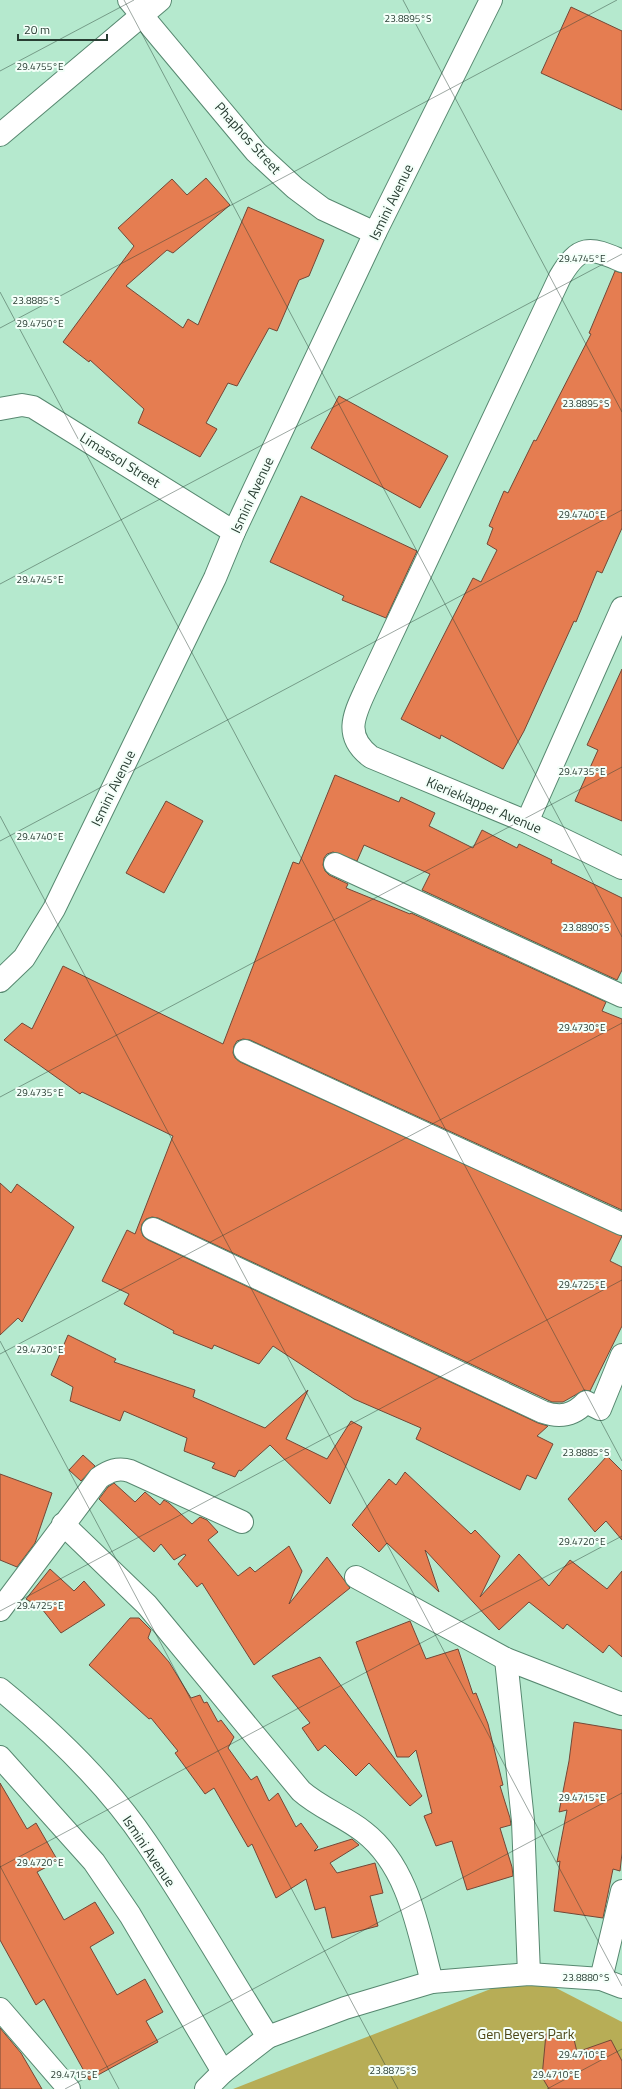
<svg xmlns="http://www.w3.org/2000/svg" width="622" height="2089" viewBox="0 0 622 2089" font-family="'Titillium Web',sans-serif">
<rect width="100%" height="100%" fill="#b5e9ce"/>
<path fill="#b7ad56" d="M 529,1974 L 622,2022 L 622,2089 L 233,2089 Z"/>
<g fill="#e57d51" stroke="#734837">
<path d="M 571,7 L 622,31 L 622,110 L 541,73 Z"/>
<path d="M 206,178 L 230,205 L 173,253 L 167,250 L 126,286 L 183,328 L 188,319 L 198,325 L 248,207 L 324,240 L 309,276 L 299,280 L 277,331 L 269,328 L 237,386 L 228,383 L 206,423 L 217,429 L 200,457 L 138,423 L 144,409 L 90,360 L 89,362 L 63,342 L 134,246 L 118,228 L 172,179 L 187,195 Z"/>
<path d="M 615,271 L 622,273 L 622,528 L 602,573 L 597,571 L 576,622 L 574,621 L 524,731 L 503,769 L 441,735 L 440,739 L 401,719 L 473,578 L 481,582 L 497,550 L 487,544 L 493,528 L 489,526 L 504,491 L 508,493 L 534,440 L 536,441 L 591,334 L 589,333 Z"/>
<path d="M 339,396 L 448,456 L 420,508 L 311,448 Z"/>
<path d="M 301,496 L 417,551 L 386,618 L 342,600 L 344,596 L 270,562 Z"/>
<path d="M 622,669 L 622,821 L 575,801 L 598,750 L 587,745 Z"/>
<path d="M 335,775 L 399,802 L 401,797 L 435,813 L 429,826 L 473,848 L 482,830 L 517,848 L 519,844 L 552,860 L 551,863 L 622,898 L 622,970 L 617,980 L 422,890 L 430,874 L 364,845 L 357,861 L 333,852 L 327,854 L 324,858 L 323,865 L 325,871 L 329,875 L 348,884 L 346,888 L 410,914 L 411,913 L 606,1002 L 602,1011 L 622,1019 L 622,1210 L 250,1040 L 243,1039 L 237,1041 L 234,1046 L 233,1053 L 235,1058 L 240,1062 L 622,1236 L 610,1261 L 622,1267 L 622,1326 L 590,1391 L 584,1390 L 563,1402 L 552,1402 L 158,1218 L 152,1217 L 146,1219 L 142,1224 L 141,1230 L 143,1236 L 148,1240 L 538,1423 L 548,1426 L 537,1436 L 553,1444 L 536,1479 L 527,1475 L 520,1490 L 416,1439 L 421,1428 L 354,1399 L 273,1346 L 259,1364 L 214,1345 L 212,1349 L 173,1333 L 174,1331 L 124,1304 L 129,1294 L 102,1281 L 127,1230 L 135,1234 L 173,1136 L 82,1092 L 80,1094 L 4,1040 L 22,1023 L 32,1029 L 63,966 L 223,1044 L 293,862 L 299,864 Z"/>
<path d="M 166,801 L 203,821 L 164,893 L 126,873 Z"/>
<path d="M 0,1183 L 11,1193 L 17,1184 L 74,1227 L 22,1322 L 18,1318 L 0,1335 Z"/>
<path d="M 68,1335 L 116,1359 L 114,1362 L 195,1390 L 193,1397 L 265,1428 L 308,1390 L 286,1439 L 327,1459 L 351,1421 L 362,1427 L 330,1504 L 270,1445 L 241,1471 L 239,1470 L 235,1477 L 212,1468 L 215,1463 L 184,1451 L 187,1438 L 124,1411 L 120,1421 L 70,1401 L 73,1387 L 51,1375 Z"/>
<path d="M 83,1455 L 95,1466 L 81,1481 L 69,1470 Z"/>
<path d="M 607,1456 L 622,1471 L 622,1540 L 606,1521 L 595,1532 L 568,1499 Z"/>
<path d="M 405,1472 L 471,1534 L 475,1530 L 500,1556 L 480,1597 L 519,1554 L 549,1586 L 570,1560 L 607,1589 L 622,1571 L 622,1657 L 609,1645 L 603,1653 L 567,1624 L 563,1629 L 529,1602 L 499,1630 L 425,1550 L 439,1592 L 387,1543 L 379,1552 L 352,1525 L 389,1479 L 396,1485 Z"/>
<path d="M 0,1474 L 52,1493 L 35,1543 L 17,1567 L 0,1560 Z"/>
<path d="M 114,1483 L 135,1502 L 145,1492 L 160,1505 L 164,1500 L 169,1503 L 192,1524 L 200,1517 L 207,1520 L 218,1532 L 208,1540 L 238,1576 L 250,1567 L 255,1572 L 289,1546 L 302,1571 L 289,1604 L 327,1557 L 350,1588 L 254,1665 L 202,1583 L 197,1587 L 178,1564 L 186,1555 L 184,1554 L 174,1560 L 161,1544 L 154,1552 L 99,1499 L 108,1487 Z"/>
<path d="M 50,1569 L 74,1591 L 84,1581 L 105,1605 L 61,1633 L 42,1609 L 26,1599 Z"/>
<path d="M 130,1618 L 139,1618 L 151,1630 L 148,1638 L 169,1662 L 191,1698 L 200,1695 L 204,1703 L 207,1702 L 218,1722 L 221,1720 L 234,1737 L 228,1748 L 251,1780 L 257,1776 L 269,1801 L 278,1793 L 296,1827 L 301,1823 L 318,1847 L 314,1851 L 352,1839 L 359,1845 L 330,1863 L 337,1873 L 375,1863 L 383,1893 L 370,1896 L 378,1926 L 332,1938 L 325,1907 L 315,1910 L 306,1879 L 276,1898 L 252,1844 L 248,1847 L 214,1788 L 205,1794 L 175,1753 L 178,1751 L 151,1718 L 149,1719 L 89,1665 Z"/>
<path d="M 410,1621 L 426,1659 L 458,1649 L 473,1694 L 476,1693 L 488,1724 L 503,1785 L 500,1786 L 510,1818 L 511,1825 L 500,1828 L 512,1867 L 513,1876 L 467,1890 L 452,1841 L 436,1846 L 424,1816 L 432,1813 L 416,1750 L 409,1757 L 397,1757 L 356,1642 Z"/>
<path d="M 320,1657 L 422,1796 L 410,1806 L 369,1763 L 356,1776 L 325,1745 L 318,1751 L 302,1728 L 310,1723 L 272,1676 Z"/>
<path d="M 574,1722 L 622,1730 L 622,1853 L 620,1871 L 613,1869 L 603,1918 L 554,1911 L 560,1861 L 557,1862 L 567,1810 L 559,1812 L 569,1761 Z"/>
<path d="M 0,1783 L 27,1829 L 36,1823 L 58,1861 L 37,1872 L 64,1920 L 95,1902 L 114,1933 L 90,1947 L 117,1995 L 145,1979 L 163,2012 L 146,2021 L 158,2042 L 89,2080 L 44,1999 L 36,2005 L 0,1940 Z"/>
<path d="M 0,2028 L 21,2053 L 42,2089 L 0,2089 Z"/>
<path d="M 572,2031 L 577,2052 L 611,2040 L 622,2061 L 622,2089 L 549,2089 L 542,2077 L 546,2034 Z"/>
</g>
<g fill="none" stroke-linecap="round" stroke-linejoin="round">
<g stroke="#578870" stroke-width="24">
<g id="minor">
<path d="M 129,0 L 256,152 L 295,188 L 323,209 L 375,233"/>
<path d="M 0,135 L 160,0"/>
<path d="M 622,261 C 589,246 579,245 560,277 L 366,689 C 354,715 343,736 371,757 L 527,822 L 622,868"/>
<path d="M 0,409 L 22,405 L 33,407 L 234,532"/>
<path d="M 527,822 L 622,608"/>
<path d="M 335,864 L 622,996"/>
<path d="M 0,981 L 24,958 L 54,909 L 215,578 L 234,532 L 375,233 L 491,0"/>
<path d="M 245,1051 L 622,1224"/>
<path d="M 153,1229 L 543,1412 C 560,1418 573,1416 586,1402 L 600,1409 L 622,1355"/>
<path d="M 63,1524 L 147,1605 L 301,1791 C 320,1808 344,1816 364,1832 C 409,1867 418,1930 432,1982"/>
<path d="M 356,1577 L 506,1659 L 622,1704"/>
<path d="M 0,1610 L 99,1478 C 109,1471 118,1467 130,1471 L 242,1522"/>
<path d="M 506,1659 L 523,1821 L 529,1974"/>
<path d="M 0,1689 C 54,1733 107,1784 146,1842 C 189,1905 227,1972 268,2037"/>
<path d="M 0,1757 L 94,1862 L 130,1915 L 223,2072"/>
<path d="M 601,1979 L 622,1891"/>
<path d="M 0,2009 L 69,2089"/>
<path d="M 206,2089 L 223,2072 L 268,2037 L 345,2008 L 432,1982 L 529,1974 L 601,1979 L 622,1987"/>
</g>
</g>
<use href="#minor" stroke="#fff" stroke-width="22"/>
</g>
<path fill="none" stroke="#283d32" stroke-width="1" stroke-opacity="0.45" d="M 124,0 L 622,937M 403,0 L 622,412M 0,71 L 134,0M 0,292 L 622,1461M 0,328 L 617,0M 0,584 L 622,254M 0,816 L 622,1986M 0,841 L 622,510M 0,1097 L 622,767M 0,1341 L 398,2089M 0,1354 L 622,1023M 0,1611 L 622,1280M 0,1866 L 119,2089M 0,1867 L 622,1536M 65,2089 L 622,1793M 547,2089 L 622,2049"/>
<g text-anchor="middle" stroke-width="4" stroke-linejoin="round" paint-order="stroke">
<g font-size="14" fill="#283d32" stroke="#f4fff9">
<text transform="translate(248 138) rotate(48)" y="5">Phaphos Street</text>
<text transform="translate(391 202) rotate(-64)" y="5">Ismini Avenue</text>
<text transform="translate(120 460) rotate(32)" y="5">Limassol Street</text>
<text transform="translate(252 495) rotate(-65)" y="5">Ismini Avenue</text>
<text transform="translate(113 788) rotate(-64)" y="5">Ismini Avenue</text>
<text transform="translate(484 805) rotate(23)" y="5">Kierieklapper Avenue</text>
<text transform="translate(149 1851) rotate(56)" y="5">Ismini Avenue</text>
</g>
<g font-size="14" fill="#4d4716" stroke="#f4fff9">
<text x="526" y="2039">Gen Beyers Park</text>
</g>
</g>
<g font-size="10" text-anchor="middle" fill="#283d32" stroke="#f4fff9" stroke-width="4" stroke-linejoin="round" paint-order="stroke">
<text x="408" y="22">23.8895°S</text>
<text x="40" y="70">29.4755°E</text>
<text x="582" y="262">29.4745°E</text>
<text x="36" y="304">23.8885°S</text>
<text x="40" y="327">29.4750°E</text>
<text x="586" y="407">23.8895°S</text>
<text x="582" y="518">29.4740°E</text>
<text x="40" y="583">29.4745°E</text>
<text x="582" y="775">29.4735°E</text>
<text x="40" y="840">29.4740°E</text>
<text x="586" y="931">23.8890°S</text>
<text x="582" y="1031">29.4730°E</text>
<text x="40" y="1096">29.4735°E</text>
<text x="582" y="1288">29.4725°E</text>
<text x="40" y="1353">29.4730°E</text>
<text x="586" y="1456">23.8885°S</text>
<text x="582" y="1545">29.4720°E</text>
<text x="40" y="1609">29.4725°E</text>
<text x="582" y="1801">29.4715°E</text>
<text x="40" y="1866">29.4720°E</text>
<text x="586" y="1981">23.8880°S</text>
<text x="582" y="2058">29.4710°E</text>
<text x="393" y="2074">23.8875°S</text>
<text x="74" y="2078">29.4715°E</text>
<text x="556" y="2078">29.4710°E</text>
</g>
<path d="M18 34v6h89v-6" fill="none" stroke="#283d32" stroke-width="2"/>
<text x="24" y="34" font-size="12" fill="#283d32" stroke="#f4fff9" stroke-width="3" paint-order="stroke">20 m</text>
</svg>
